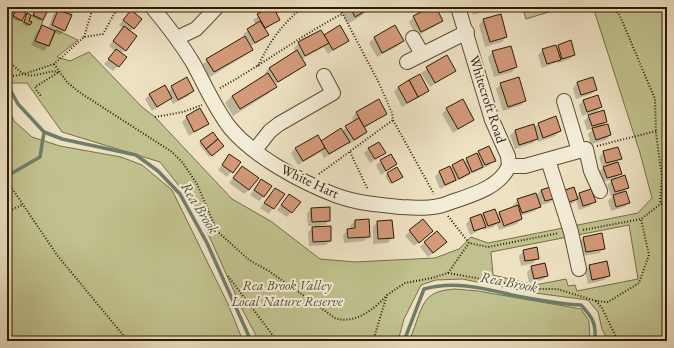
<svg xmlns="http://www.w3.org/2000/svg" width="674" height="348" viewBox="0 0 674 348" font-family="'EB Garamond',serif">
<rect width="100%" height="100%" fill="#ede1c2"/>
<filter id="stains"><feTurbulence type="fractalNoise" baseFrequency=".005" numOctaves="4"/><feColorMatrix values="0 0 0 0 .2 0 0 0 0 .09 0 0 0 0 .02 0 0 0 .5 -.17"/></filter>
<radialGradient id="worn" r=".72"><stop offset=".6" stop-color="#630" stop-opacity="0"/><stop offset="1" stop-color="#630" stop-opacity=".3"/></radialGradient>
<g fill="#c0c18e" stroke="#766e48" fill-rule="evenodd">
<path d="M 7,7 L 17,7 L 13,16 L 30,25 L 32,22 L 29,21 L 31,15 L 43,20 L 36,41 L 49,46 L 56,30 L 78,40 L 57,57 L 70,61 L 89,52 L 142,107 L 155,117 L 232,199 L 272,222 L 320,259 L 355,262 L 435,258 L 459,249 L 471,237 L 488,243 L 638,213 L 652,198 L 640,153 L 593,7 L 667,7 L 667,341 L 608,341 L 602,329 L 598,312 L 588,300 L 535,293 L 462,279 L 436,280 L 421,285 L 404,319 L 398,341 L 259,341 L 242,309 L 196,207 L 160,162 L 62,132 L 27,83 L 7,83 L 7,26 L 12,13 L 7,11 ZM 629,225 L 638,279 L 577,291 L 575,285 L 568,286 L 566,279 L 535,285 L 493,275 L 491,252 Z"/>
<path d="M 522,7 L 565,7 L 526,19 Z"/>
<path d="M 7,105 L 14,121 L 32,137 L 60,146 L 121,157 L 142,165 L 172,190 L 228,304 L 243,341 L 7,341 Z"/>
<path d="M 455,289 L 478,291 L 581,309 L 589,321 L 590,341 L 410,341 C 411,335 414,329 416,323 C 424,299 428,291 455,289 Z"/>
</g>
<g fill="#0003">
<path d="M 36,7 L 47,9 L 40,21 L 32,17 Z"/>
<path d="M 60,7 L 77,7 L 71,15 L 65,30 L 60,35 L 54,32 L 48,46 L 44,51 L 31,45 L 37,31 L 42,27 L 48,29 L 53,15 Z"/>
<path d="M 270,7 L 289,7 L 276,14 L 279,19 L 265,30 L 268,35 L 250,47 L 251,49 L 244,56 L 207,79 L 200,67 L 207,60 L 245,37 L 243,34 L 256,25 L 253,20 Z"/>
<path d="M 339,7 L 367,7 L 368,9 L 361,16 L 348,24 Z"/>
<path d="M 435,7 L 442,20 L 437,25 L 417,36 L 409,22 L 414,17 Z"/>
<path d="M 471,7 L 493,7 L 489,10 L 473,15 Z"/>
<path d="M 17,9 L 21,20 L 19,22 L 12,18 Z"/>
<path d="M 28,15 L 30,24 L 27,27 L 22,24 Z"/>
<path d="M 127,16 L 133,28 L 130,32 L 136,36 L 121,54 L 125,58 L 113,71 L 104,64 L 116,52 L 109,46 L 123,28 L 119,25 Z"/>
<path d="M 483,20 L 506,37 L 502,42 L 485,47 L 479,25 Z"/>
<path d="M 395,27 L 403,41 L 398,46 L 377,57 L 369,43 L 374,38 Z"/>
<path d="M 324,36 L 347,41 L 328,54 L 324,47 L 302,59 L 305,64 L 300,69 L 274,85 L 275,87 L 268,94 L 233,116 L 225,103 L 232,96 L 266,75 L 265,73 L 269,68 L 296,52 L 294,48 L 299,43 Z"/>
<path d="M 570,42 L 574,55 L 570,59 L 558,63 L 557,62 L 542,68 L 538,55 L 543,50 L 556,48 Z"/>
<path d="M 493,52 L 516,67 L 512,72 L 494,77 L 488,57 Z"/>
<path d="M 446,57 L 455,71 L 430,87 L 421,73 Z"/>
<path d="M 186,79 L 193,91 L 188,96 L 173,104 L 170,99 L 152,111 L 145,99 L 149,95 L 164,86 L 167,91 Z"/>
<path d="M 577,83 L 596,90 L 591,94 L 576,99 L 573,88 Z"/>
<path d="M 501,84 L 525,100 L 521,105 L 503,111 L 496,89 Z"/>
<path d="M 398,87 L 427,91 L 423,95 L 402,107 L 394,92 Z"/>
<path d="M 378,100 L 386,114 L 364,128 L 366,132 L 361,137 L 349,144 L 348,143 L 324,158 L 321,152 L 298,165 L 291,153 L 296,148 L 320,142 L 342,131 L 354,122 L 352,118 L 356,113 Z"/>
<path d="M 583,101 L 601,107 L 594,114 L 606,122 L 601,127 L 610,135 L 606,140 L 591,144 L 588,134 L 593,129 L 587,130 L 584,121 L 592,113 L 582,116 L 579,105 Z"/>
<path d="M 447,109 L 473,120 L 453,133 L 442,114 Z"/>
<path d="M 187,117 L 207,124 L 189,136 L 182,122 Z"/>
<path d="M 538,124 L 560,131 L 555,136 L 538,142 L 537,138 L 533,143 L 515,149 L 510,135 L 515,131 L 533,125 L 534,128 Z"/>
<path d="M 201,142 L 220,148 L 209,157 L 199,144 Z"/>
<path d="M 369,149 L 384,153 L 370,163 L 364,153 Z"/>
<path d="M 479,152 L 494,160 L 490,165 L 440,189 L 435,177 L 439,172 L 464,162 Z"/>
<path d="M 604,152 L 620,158 L 615,164 L 620,173 L 614,180 L 628,187 L 621,194 L 629,203 L 624,207 L 611,211 L 608,201 L 614,195 L 611,196 L 607,185 L 613,179 L 602,182 L 599,172 L 605,166 L 602,167 L 599,157 Z"/>
<path d="M 230,155 L 239,162 L 227,177 L 218,170 Z"/>
<path d="M 390,155 L 396,164 L 381,175 L 376,165 Z"/>
<path d="M 242,167 L 249,190 L 244,194 L 229,183 Z"/>
<path d="M 397,169 L 399,179 L 390,184 L 385,176 Z"/>
<path d="M 261,180 L 264,196 L 259,201 L 250,195 Z"/>
<path d="M 275,189 L 283,194 L 269,214 L 260,208 Z"/>
<path d="M 541,190 L 555,197 L 551,202 L 539,206 L 535,211 L 520,216 L 521,219 L 517,224 L 499,230 L 497,224 L 494,227 L 483,230 L 483,228 L 470,235 L 466,224 L 470,219 L 480,217 L 484,213 L 496,216 L 499,213 L 514,208 L 513,205 L 518,200 L 536,196 Z"/>
<path d="M 580,194 L 594,201 L 590,206 L 579,210 L 576,200 L 572,204 L 561,207 L 558,197 L 576,197 Z"/>
<path d="M 285,200 L 299,202 L 287,217 L 277,210 Z"/>
<path d="M 312,209 L 329,220 L 325,225 L 318,226 L 330,241 L 326,245 L 309,246 L 308,232 L 315,226 L 308,226 L 307,213 Z"/>
<path d="M 355,221 L 369,236 L 364,241 L 344,243 L 343,235 L 348,230 L 351,230 L 350,226 Z"/>
<path d="M 377,222 L 392,238 L 388,243 L 373,244 L 373,227 Z"/>
<path d="M 410,231 L 427,236 L 414,246 L 405,236 Z"/>
<path d="M 437,232 L 441,247 L 428,257 L 420,247 Z"/>
<path d="M 584,238 L 604,248 L 599,253 L 582,256 L 579,242 Z"/>
<path d="M 524,251 L 538,258 L 533,263 L 521,266 L 519,256 Z"/>
<path d="M 590,266 L 609,276 L 604,280 L 588,284 L 585,271 Z"/>
<path d="M 532,267 L 547,276 L 542,280 L 529,283 L 527,272 Z"/>
</g>
<g fill="none" stroke-linecap="round" stroke-linejoin="round">
<g stroke="#6e7d6a" stroke-width="3.5">
<path d="M 7,84 L 18,104 L 44,132 L 62,139 L 136,155 L 158,171 L 180,194 L 207,243 L 251,341"/>
<path d="M 7,176 L 40,157 L 44,132"/>
<path d="M 404,341 L 424,289 C 456,280 486,289 517,296 C 539,300 560,304 581,305 C 593,318 596,323 595,341"/>
</g>
</g>
<g fill="#d39979" stroke="#2c1b03">
<path d="M 37,7 L 49,8 L 43,20 L 33,15 Z"/>
<path d="M 66,7 L 78,7 L 76,11 Z"/>
<path d="M 271,7 L 273,7 L 280,20 L 265,28 L 257,14 Z"/>
<path d="M 277,7 L 287,7 L 280,11 Z"/>
<path d="M 350,7 L 368,7 L 369,9 L 355,17 Z"/>
<path d="M 431,7 L 436,7 L 443,21 L 421,32 L 413,16 Z"/>
<path d="M 476,7 L 491,7 L 477,11 Z"/>
<path d="M 17,8 L 26,13 L 22,21 L 13,16 Z"/>
<path d="M 58,10 L 72,15 L 65,31 L 52,25 Z"/>
<path d="M 131,10 L 142,19 L 134,29 L 123,20 Z"/>
<path d="M 7,11 L 12,13 L 7,26 Z"/>
<path d="M 27,13 L 31,15 L 29,21 L 32,22 L 30,25 L 24,22 Z"/>
<path d="M 501,14 L 507,37 L 490,42 L 483,19 Z"/>
<path d="M 260,21 L 269,35 L 255,43 L 247,29 Z"/>
<path d="M 42,25 L 55,31 L 49,46 L 35,41 Z"/>
<path d="M 340,25 L 349,41 L 333,50 L 324,35 Z"/>
<path d="M 395,25 L 404,41 L 382,53 L 374,37 Z"/>
<path d="M 124,26 L 137,36 L 126,51 L 113,41 Z"/>
<path d="M 321,30 L 329,43 L 305,56 L 298,42 Z"/>
<path d="M 245,36 L 253,50 L 214,72 L 206,59 Z"/>
<path d="M 571,40 L 575,55 L 562,59 L 558,45 Z"/>
<path d="M 556,45 L 561,60 L 547,64 L 542,49 Z"/>
<path d="M 511,46 L 517,67 L 499,73 L 492,51 Z"/>
<path d="M 116,49 L 127,57 L 119,67 L 108,59 Z"/>
<path d="M 297,50 L 306,65 L 278,82 L 269,68 Z"/>
<path d="M 447,55 L 456,71 L 435,83 L 426,67 Z"/>
<path d="M 268,73 L 277,87 L 240,109 L 232,96 Z"/>
<path d="M 420,74 L 429,91 L 418,97 L 409,80 Z"/>
<path d="M 187,77 L 194,91 L 178,100 L 171,86 Z"/>
<path d="M 519,77 L 526,101 L 508,107 L 500,83 Z"/>
<path d="M 593,77 L 597,90 L 581,95 L 577,82 Z"/>
<path d="M 409,80 L 418,97 L 407,103 L 398,87 Z"/>
<path d="M 165,85 L 172,98 L 157,107 L 149,94 Z"/>
<path d="M 598,95 L 602,107 L 587,112 L 583,100 Z"/>
<path d="M 379,99 L 387,114 L 364,127 L 356,112 Z"/>
<path d="M 463,99 L 474,120 L 458,129 L 446,108 Z"/>
<path d="M 200,108 L 209,124 L 194,132 L 186,116 Z"/>
<path d="M 604,110 L 607,122 L 592,126 L 588,115 Z"/>
<path d="M 556,116 L 561,131 L 543,138 L 538,123 Z"/>
<path d="M 359,118 L 367,132 L 354,140 L 345,126 Z"/>
<path d="M 534,124 L 538,139 L 519,145 L 515,130 Z"/>
<path d="M 608,124 L 611,135 L 596,140 L 592,128 Z"/>
<path d="M 341,128 L 350,142 L 329,154 L 321,141 Z"/>
<path d="M 213,132 L 218,139 L 206,149 L 200,141 Z"/>
<path d="M 318,135 L 325,148 L 303,161 L 295,148 Z"/>
<path d="M 218,139 L 224,146 L 212,156 L 206,149 Z"/>
<path d="M 379,142 L 386,153 L 375,159 L 368,148 Z"/>
<path d="M 489,146 L 496,161 L 485,165 L 478,151 Z"/>
<path d="M 618,147 L 622,159 L 606,163 L 603,151 Z"/>
<path d="M 477,153 L 483,167 L 472,172 L 466,158 Z"/>
<path d="M 229,154 L 241,162 L 233,173 L 222,165 Z"/>
<path d="M 391,154 L 397,164 L 386,171 L 380,160 Z"/>
<path d="M 463,159 L 470,173 L 459,179 L 452,165 Z"/>
<path d="M 618,162 L 622,174 L 607,178 L 603,167 Z"/>
<path d="M 242,166 L 259,178 L 249,190 L 233,178 Z"/>
<path d="M 450,166 L 456,180 L 445,185 L 439,171 Z"/>
<path d="M 397,167 L 403,177 L 392,183 L 387,173 Z"/>
<path d="M 625,175 L 629,188 L 615,192 L 611,180 Z"/>
<path d="M 261,179 L 272,186 L 264,197 L 254,190 Z"/>
<path d="M 553,186 L 557,198 L 545,201 L 541,190 Z"/>
<path d="M 574,187 L 578,199 L 566,203 L 562,191 Z"/>
<path d="M 275,188 L 285,194 L 274,209 L 264,203 Z"/>
<path d="M 591,189 L 596,202 L 583,206 L 579,193 Z"/>
<path d="M 626,191 L 630,203 L 616,207 L 613,195 Z"/>
<path d="M 536,193 L 541,207 L 522,213 L 517,199 Z"/>
<path d="M 289,194 L 301,202 L 292,213 L 281,205 Z"/>
<path d="M 518,205 L 522,219 L 504,226 L 499,212 Z"/>
<path d="M 330,207 L 330,221 L 312,222 L 311,208 Z"/>
<path d="M 495,209 L 500,222 L 488,226 L 483,213 Z"/>
<path d="M 481,214 L 486,227 L 474,231 L 470,218 Z"/>
<path d="M 369,219 L 370,237 L 348,238 L 347,229 L 355,228 L 355,220 Z"/>
<path d="M 423,219 L 433,231 L 419,243 L 409,230 Z"/>
<path d="M 392,220 L 394,238 L 378,239 L 377,221 Z"/>
<path d="M 331,226 L 331,241 L 313,242 L 312,227 Z"/>
<path d="M 437,231 L 447,242 L 433,253 L 424,242 Z"/>
<path d="M 602,233 L 605,249 L 586,252 L 583,237 Z"/>
<path d="M 537,247 L 539,259 L 525,261 L 523,250 Z"/>
<path d="M 607,261 L 610,276 L 592,280 L 589,265 Z"/>
<path d="M 545,263 L 548,276 L 534,279 L 531,266 Z"/>
</g>
<g fill="none" stroke-linecap="round" stroke-linejoin="round">
<g stroke="#5c4c33" stroke-width="16">
<g id="minor">
<path d="M 152,7 C 167,25 181,43 193,63 C 205,85 215,109 231,129 C 255,157 301,182 335,195 C 356,203 379,205 401,207 C 416,208 432,209 446,204 C 468,196 499,189 509,166"/>
<path d="M 458,7 L 492,120 L 508,156 L 509,166"/>
<path d="M 177,38 L 196,29 L 217,7"/>
<path d="M 413,38 L 422,54"/>
<path d="M 407,62 L 467,32"/>
<path d="M 564,101 L 579,151"/>
<path d="M 255,150 L 270,131 L 279,124 L 333,93 L 324,76"/>
<path d="M 548,160 L 571,232 L 579,269"/>
<path d="M 509,166 L 525,166 L 586,149 L 591,171 L 600,191"/>
</g>
</g>
<g stroke="#2c1b03" stroke-width="2" stroke-dasharray="1 2" stroke-linecap="butt">
<path d="M 339,7 L 379,83 L 392,113 L 393,120 L 434,194"/>
<path d="M 613,7 L 620,16 L 655,99 L 656,133 L 662,177 L 660,203 L 667,206"/>
<path d="M 84,37 L 93,7"/>
<path d="M 7,59 C 12,64 18,71 24,74 C 35,79 48,69 59,72 L 35,87 L 36,90 L 41,96"/>
<path d="M 54,64 L 67,82 L 79,92 L 172,152 L 183,163 L 197,184 L 217,231 L 249,260 L 269,271 L 335,318 C 354,325 375,309 387,295"/>
<path d="M 258,66 C 270,41 282,24 303,7"/>
<path d="M 7,77 L 24,74 L 54,64 L 84,37 L 103,34 L 118,7"/>
<path d="M 220,88 C 262,65 300,36 342,14"/>
<path d="M 155,117 L 183,112 L 202,105"/>
<path d="M 597,146 L 656,131"/>
<path d="M 350,152 L 368,190"/>
<path d="M 319,174 L 393,120"/>
<path d="M 7,181 L 57,255 L 128,341"/>
<path d="M 7,212 L 22,205"/>
<path d="M 448,216 L 469,243 L 488,247 L 559,233"/>
<path d="M 583,230 L 641,219 L 667,199"/>
<path d="M 448,273 L 469,243"/>
<path d="M 228,276 L 277,341"/>
<path d="M 373,341 L 387,295 L 405,283 L 432,278 L 448,273 L 536,289 L 557,289 L 596,301"/>
<path d="M 618,341 L 602,308 L 596,301 L 608,302 L 639,283 L 649,255 L 641,219"/>
</g>
<use href="#minor" stroke="#f3ecd7" stroke-width="14"/>
</g>
<g text-anchor="middle" stroke-width="4" stroke-linejoin="round" paint-order="stroke">
<g font-size="14" fill="#2c1b03" stroke="#f3ecd7">
<text transform="translate(488 99) rotate(72)" y="5">Whitecroft Road</text>
<text transform="translate(310 181) rotate(25)" y="5">White Hart</text>
</g>
<g font-size="14" font-style="italic" fill="#584d2d" stroke="#f3ecd7">
<text x="287" y="290">Rea Brook Valley<tspan x="287" dy="16">Local Nature Reserve</tspan></text>
</g>
<g font-size="15" font-style="italic" fill="#52543f" stroke="#f3ecd7">
<text transform="translate(200 208) rotate(58)" y="5">Rea Brook</text>
<text transform="translate(509 282) rotate(11)" y="5">Rea Brook</text>
</g>
</g>
<rect width="674" height="348" fill="none" stroke="#ede1c2" stroke-width="24"/>
<rect x="8" y="8" width="658" height="332" fill="none" stroke="#2c1b03" stroke-width="2"/>
<rect x="12" y="12" width="650" height="324" fill="none" stroke="#2c1b03"/>
<rect width="100%" height="100%" filter="url(#stains)"/>
<rect width="100%" height="100%" fill="url(#worn)"/>
</svg>
